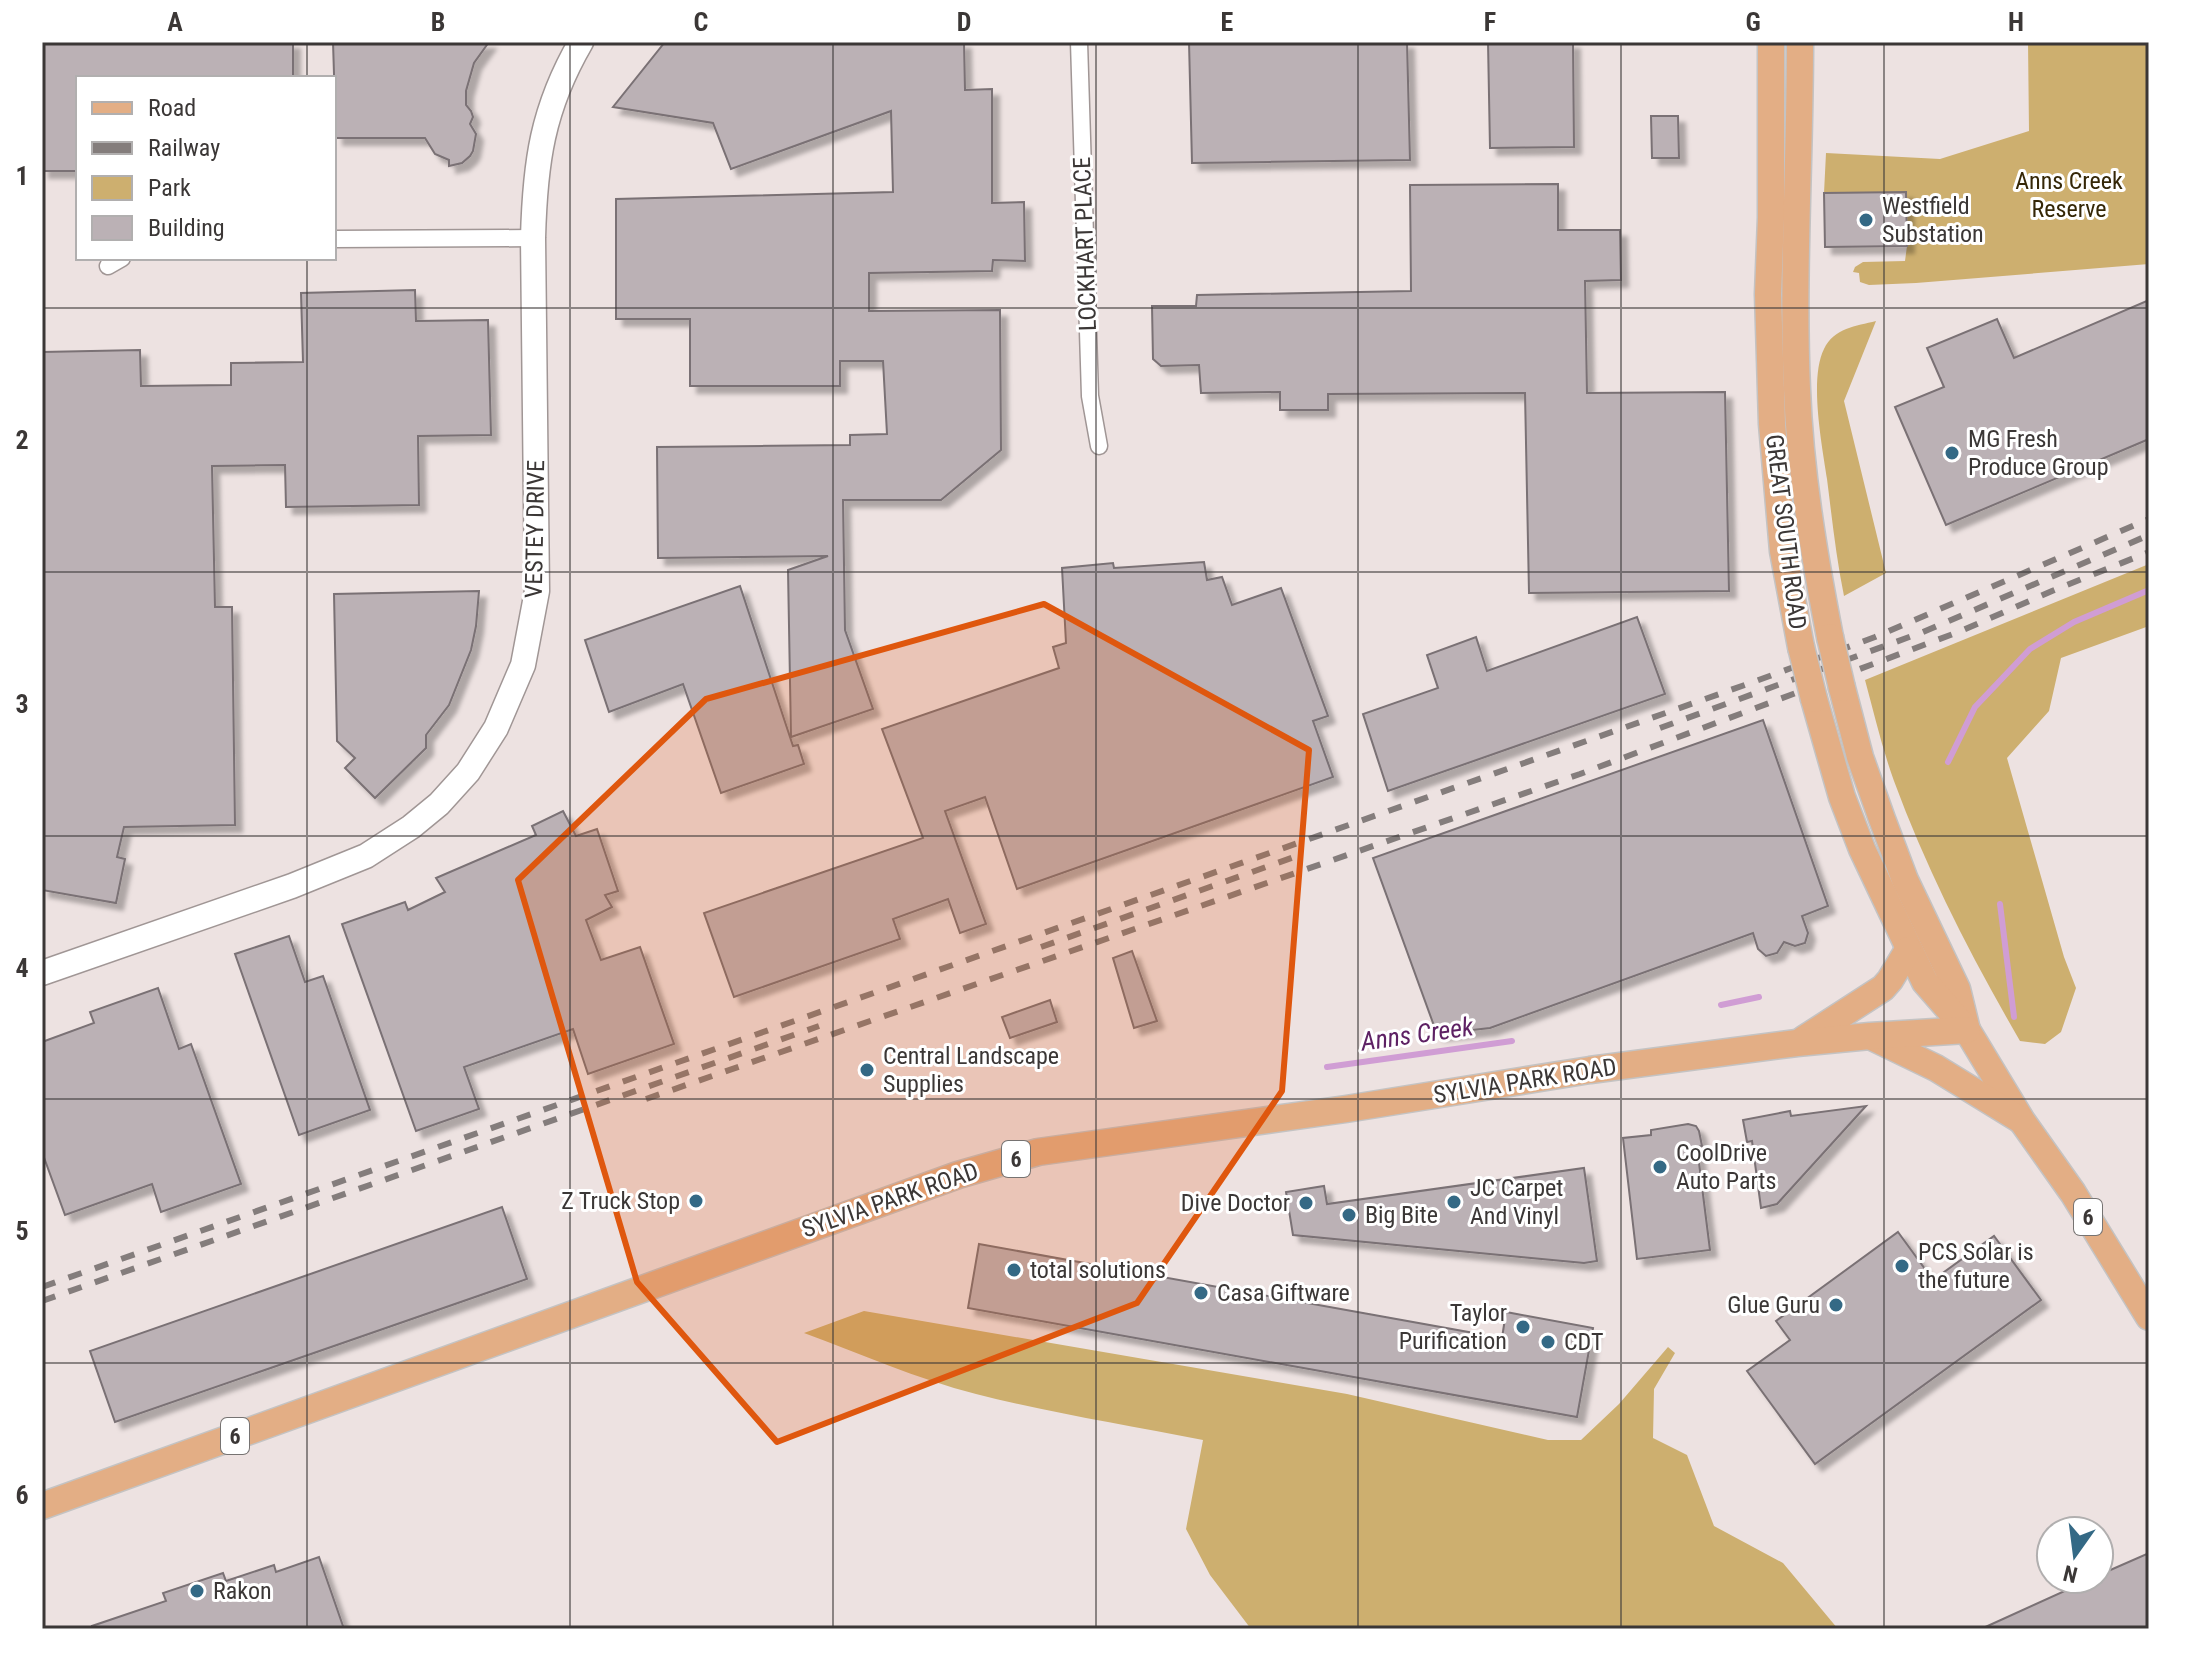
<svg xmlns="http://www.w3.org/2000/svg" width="2191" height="1671" viewBox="0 0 2191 1671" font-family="'Roboto Condensed',sans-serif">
<defs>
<filter id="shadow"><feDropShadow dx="7" dy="7" stdDeviation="2" flood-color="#0004"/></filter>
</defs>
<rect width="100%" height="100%" fill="#ede2e1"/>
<g fill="#cdaf6f">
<path d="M 2028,42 L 2149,42 L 2149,264 L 1916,283 L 1869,285 L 1860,282 L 1859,273 L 1853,272 L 1855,267 L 1863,262 L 1905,261 L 1907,246 L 1906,193 L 1824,193 L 1826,153 L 1940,159 L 2029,131 Z"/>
<path d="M 1876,321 L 1844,401 L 1886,573 L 1844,596 C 1836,557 1832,518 1827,479 C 1822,445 1809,379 1824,349 C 1834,328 1856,326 1876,321 Z"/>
<path d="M 2149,564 L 2149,626 L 2061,658 L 2049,711 L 2007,758 L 2064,957 L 2076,988 L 2061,1032 L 2045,1044 L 2020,1041 C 1972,958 1927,871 1894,781 C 1882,748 1874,713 1865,680 Z"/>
<path d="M 864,1311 L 1347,1394 L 1548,1440 L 1581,1440 L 1619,1404 L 1668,1347 L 1675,1353 L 1654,1389 L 1653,1438 L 1687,1455 L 1714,1526 L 1783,1563 L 1838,1629 L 1251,1629 L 1210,1575 L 1186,1529 L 1203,1440 C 1127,1425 1051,1413 976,1394 C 917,1379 861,1354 804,1333 Z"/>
</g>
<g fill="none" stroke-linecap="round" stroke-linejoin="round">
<g stroke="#d09dd4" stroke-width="6">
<path d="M 1948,762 L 1975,707 L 2030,649 L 2074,622 L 2149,590"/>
<path d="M 2000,904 L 2014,1017"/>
<path d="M 1721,1005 L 1759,997"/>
<path d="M 1327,1067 L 1512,1041"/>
</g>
</g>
<g fill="#bbb1b5" stroke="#7a7174" stroke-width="2" filter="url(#shadow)">
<path d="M 42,42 L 293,42 L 293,78 L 78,78 L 78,171 L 42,171 Z"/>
<path d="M 333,42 L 489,42 L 474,63 L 466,91 L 466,105 L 471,111 L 473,117 L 470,124 L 476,134 L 473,151 L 470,156 L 462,163 L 449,166 L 449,160 L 435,154 L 425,138 L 336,138 Z"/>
<path d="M 665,42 L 964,42 L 965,90 L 992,89 L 992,203 L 1024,202 L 1025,261 L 993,260 L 992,271 L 869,273 L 869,311 L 1000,310 L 1001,450 L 941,500 L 843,500 L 845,630 L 873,709 L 791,737 L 788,570 L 828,556 L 658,558 L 657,447 L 850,445 L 850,435 L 887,434 L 883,361 L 840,361 L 840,386 L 690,386 L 690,319 L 616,319 L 616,199 L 893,192 L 891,111 L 731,169 L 713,123 L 613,107 Z"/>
<path d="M 1189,42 L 1407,42 L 1410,160 L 1192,163 Z"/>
<path d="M 1488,42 L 1573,42 L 1574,147 L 1490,148 Z"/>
<path d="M 1651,116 L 1678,116 L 1679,158 L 1652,158 Z"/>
<path d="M 1558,184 L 1558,230 L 1620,230 L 1621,280 L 1585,281 L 1587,393 L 1725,392 L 1729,591 L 1529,593 L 1525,393 L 1328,394 L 1328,410 L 1280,410 L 1280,392 L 1201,393 L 1199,365 L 1161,366 L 1153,359 L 1152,306 L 1196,306 L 1197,295 L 1411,291 L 1410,185 Z"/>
<path d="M 1906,192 L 1907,246 L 1825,247 L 1824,193 Z"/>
<path d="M 415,290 L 416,321 L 488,320 L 491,435 L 418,436 L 419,505 L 286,507 L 285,465 L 212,466 L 215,607 L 232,607 L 235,825 L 124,827 L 117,857 L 125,859 L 116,903 L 42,890 L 42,352 L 140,350 L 141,386 L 231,385 L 231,363 L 303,362 L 301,293 Z"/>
<path d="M 2149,300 L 2149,439 L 1946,525 L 1895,407 L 1944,387 L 1927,348 L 1997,319 L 2014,358 Z"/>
<path d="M 1204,562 L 1207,580 L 1222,577 L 1232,605 L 1281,588 L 1328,716 L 1313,721 L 1333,777 L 1017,889 L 985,797 L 945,811 L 986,924 L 960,933 L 948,899 L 893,919 L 900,939 L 734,997 L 704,913 L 923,838 L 882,729 L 1059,668 L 1053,647 L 1066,643 L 1062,568 L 1113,563 L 1114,568 Z"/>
<path d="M 740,586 L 793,746 L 798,745 L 804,764 L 721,793 L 683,684 L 609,712 L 585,640 Z"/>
<path d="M 479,591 L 476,626 L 471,650 L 449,705 L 426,735 L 426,748 L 375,798 L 345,768 L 355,758 L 337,741 L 334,594 Z"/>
<path d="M 1637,617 L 1665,694 L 1388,791 L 1363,714 L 1438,688 L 1427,655 L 1476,637 L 1487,671 Z"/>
<path d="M 1763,720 L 1828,906 L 1802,916 L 1808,933 L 1805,943 L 1795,946 L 1784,942 L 1777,953 L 1766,956 L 1758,949 L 1753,933 L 1490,1028 L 1437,1034 L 1373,858 Z"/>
<path d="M 563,811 L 576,836 L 597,829 L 618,891 L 605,895 L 612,907 L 586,920 L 601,960 L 640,947 L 674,1044 L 588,1074 L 573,1029 L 464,1067 L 479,1109 L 416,1131 L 342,924 L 405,902 L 408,910 L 445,892 L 436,878 L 536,835 L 532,826 Z"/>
<path d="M 289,936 L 305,982 L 323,976 L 370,1110 L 299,1135 L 235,954 Z"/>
<path d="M 1132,951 L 1157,1021 L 1134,1028 L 1113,958 Z"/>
<path d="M 158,988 L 179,1049 L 191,1044 L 241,1184 L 161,1212 L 152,1184 L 65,1215 L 42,1152 L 42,1042 L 94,1023 L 90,1012 Z"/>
<path d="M 1050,1000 L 1057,1022 L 1010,1038 L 1002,1017 Z"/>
<path d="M 1866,1106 L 1777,1204 L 1761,1208 L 1752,1141 L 1747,1142 L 1743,1120 L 1790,1111 L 1791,1116 Z"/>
<path d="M 1688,1124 L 1696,1126 L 1699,1131 L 1702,1146 L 1697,1147 L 1710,1250 L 1637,1259 L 1623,1138 L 1651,1135 L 1651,1130 Z"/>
<path d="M 1584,1168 L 1597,1261 L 1584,1263 L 1293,1235 L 1286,1192 L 1324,1186 L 1327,1204 Z"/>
<path d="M 502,1207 L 527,1279 L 115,1422 L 90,1351 Z"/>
<path d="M 1898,1232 L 1933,1280 L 1994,1236 L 2041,1300 L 1815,1464 L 1747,1371 L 1790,1340 L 1776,1321 Z"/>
<path d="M 979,1244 L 1502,1338 L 1506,1312 L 1593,1328 L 1577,1417 L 968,1308 Z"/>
<path d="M 2149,1553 L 2149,1629 L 1981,1629 L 2091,1579 L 2099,1579 L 2099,1575 Z"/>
<path d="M 319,1557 L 344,1629 L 93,1629 L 92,1626 L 166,1601 L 163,1593 L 223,1573 L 226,1581 L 274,1565 L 276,1572 Z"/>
</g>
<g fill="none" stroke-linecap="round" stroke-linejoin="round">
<g stroke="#a09695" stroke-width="19">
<g id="street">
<path d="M 1079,42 L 1090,396 L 1099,446"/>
<path d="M 334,239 L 533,238"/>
<path d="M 108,266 L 122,258"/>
</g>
</g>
<g stroke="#a09695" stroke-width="27">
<path id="secondary" d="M 42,973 L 292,886 L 366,856 L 411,827 L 439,804 L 468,772 L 496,728 L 523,665 L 537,591 L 533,238 C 535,163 542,109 581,42"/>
</g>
<g stroke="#c4c3c3" stroke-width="29">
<g id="primary">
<path d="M 1771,42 L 1771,218 L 1768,294 L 1772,424 L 1783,551 L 1801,647"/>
<path d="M 1800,42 C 1800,158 1792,274 1797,389 C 1800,472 1814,555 1830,637"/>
<path d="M 1842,688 L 1860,757 L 1882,819 L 1905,880 L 1957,989 L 1966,1026"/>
<path d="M 1814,699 L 1842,797 L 1862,849 L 1925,982 L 1967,1030 L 2022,1121 L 2073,1193 L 2149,1317"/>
<path d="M 1872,1037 L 1936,1068 L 2019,1119"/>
<path d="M 1804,1039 L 1883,988 L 1890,980 L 1908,950"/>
<path d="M 42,1506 L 958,1175 L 1038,1152 L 1346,1109 L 1590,1070 L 1797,1043 L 1870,1036 L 1967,1030"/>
</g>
</g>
<use href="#street" stroke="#fff" stroke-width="16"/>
<use href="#secondary" stroke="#fff" stroke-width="24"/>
<use href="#primary" stroke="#e3ae85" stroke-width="26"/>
<g stroke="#847d7c" stroke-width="6" stroke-dasharray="14 14" stroke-linecap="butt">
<path d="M 1660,728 L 1923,632 L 2149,535"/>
<path d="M 1041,947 L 1297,856"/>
<path d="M 646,1099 L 1580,774 L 1961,631 L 2052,591 L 2149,552"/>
<path d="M 42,1287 L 1756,681 L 1875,637 L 2149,519"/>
<path d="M 42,1301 L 819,1026"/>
</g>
<g stroke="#c4c3c3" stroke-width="29" stroke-linecap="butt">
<g id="primary-bridge">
<path d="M 1830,637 L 1842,688"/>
<path d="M 1801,647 L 1814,699"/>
</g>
</g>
<use href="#primary-bridge" stroke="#e3ae85" stroke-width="26"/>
</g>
<path fill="#df570e" fill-opacity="0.2" stroke="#df570e" stroke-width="6" stroke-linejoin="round" d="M 1044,604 L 1309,750 L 1282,1091 L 1137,1303 L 777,1442 L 637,1282 L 518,880 L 706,699 Z"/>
<path fill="none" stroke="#3b3736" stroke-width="2" stroke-opacity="0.55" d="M 307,42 L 307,78M 570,42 L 570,1629M 833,42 L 833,1629M 1096,42 L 1096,1629M 1358,42 L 1358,1629M 1621,42 L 1621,1629M 1884,42 L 1884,1629M 307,258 L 307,1629M 42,308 L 2149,308M 42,572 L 2149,572M 42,836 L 2149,836M 42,1099 L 2149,1099M 42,1363 L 2149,1363"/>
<g fill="#346985" stroke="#fff" stroke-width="3">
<circle cx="1866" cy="220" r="8"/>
<circle cx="1952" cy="453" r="8"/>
<circle cx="867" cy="1070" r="8"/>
<circle cx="1660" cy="1167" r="8"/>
<circle cx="696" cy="1201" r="8"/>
<circle cx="1454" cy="1202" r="8"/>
<circle cx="1306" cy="1203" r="8"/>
<circle cx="1349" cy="1215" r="8"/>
<circle cx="1902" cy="1266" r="8"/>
<circle cx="1014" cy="1270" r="8"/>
<circle cx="1201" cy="1293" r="8"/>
<circle cx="1836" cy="1305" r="8"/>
<circle cx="1523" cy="1327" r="8"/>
<circle cx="1548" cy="1342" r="8"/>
<circle cx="197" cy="1591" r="8"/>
</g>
<g text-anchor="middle" stroke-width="6" stroke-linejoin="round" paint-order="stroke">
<g fill="#fff" stroke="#767372" stroke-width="2">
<rect x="1002" y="1141" width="28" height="36" rx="6"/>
<rect x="2074" y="1199" width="28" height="36" rx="6"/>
<rect x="221" y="1418" width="28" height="36" rx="6"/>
</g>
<g font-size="22" font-weight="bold" fill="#3b3736">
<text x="1016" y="1167">6</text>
<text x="2088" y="1225">6</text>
<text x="235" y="1444">6</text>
</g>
<g font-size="24" fill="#352707" stroke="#fff">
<text x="2069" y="189">Anns Creek<tspan x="2069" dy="28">Reserve</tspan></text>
</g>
<g font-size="24" fill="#3b3736" stroke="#fff" text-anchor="start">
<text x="1882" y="214">Westfield<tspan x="1882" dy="28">Substation</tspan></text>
<text x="1968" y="447">MG Fresh<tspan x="1968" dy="28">Produce Group</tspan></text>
<text x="883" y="1064">Central Landscape<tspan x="883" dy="28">Supplies</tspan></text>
<text x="1676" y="1161">CoolDrive<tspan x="1676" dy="28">Auto Parts</tspan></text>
<text x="1470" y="1196">JC Carpet<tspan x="1470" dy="28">And Vinyl</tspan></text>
<text x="680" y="1209" text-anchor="end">Z Truck Stop</text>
<text x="1290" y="1211" text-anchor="end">Dive Doctor</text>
<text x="1365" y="1223">Big Bite</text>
<text x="1918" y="1260">PCS Solar is<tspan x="1918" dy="28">the future</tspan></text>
<text x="1030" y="1278">total solutions</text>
<text x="1217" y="1301">Casa Giftware</text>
<text x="1820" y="1313" text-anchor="end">Glue Guru</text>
<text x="1507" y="1321" text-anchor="end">Taylor<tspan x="1507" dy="28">Purification</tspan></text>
<text x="1564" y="1350">CDT</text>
<text x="213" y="1599">Rakon</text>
</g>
<g font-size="24" fill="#3b3736" stroke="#fff">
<text transform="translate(1085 244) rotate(-92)" y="8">LOCKHART PLACE</text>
<text transform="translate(535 529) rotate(-89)" y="8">VESTEY DRIVE</text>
<text transform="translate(1786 532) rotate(83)" y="8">GREAT SOUTH ROAD</text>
<text transform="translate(1525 1081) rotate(-9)" y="8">SYLVIA PARK ROAD</text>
<text transform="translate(890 1200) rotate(-19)" y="8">SYLVIA PARK ROAD</text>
</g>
<g font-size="26" font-style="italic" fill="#5e2164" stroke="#fff">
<text transform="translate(1417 1034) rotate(-8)" y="9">Anns Creek</text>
</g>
</g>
<rect width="2191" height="1671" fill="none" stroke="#ffffff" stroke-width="88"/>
<rect x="76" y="76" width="260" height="184" fill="#ffffff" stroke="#b1afaf" stroke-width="2"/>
<rect x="92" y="102" width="40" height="12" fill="#e3ae85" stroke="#b1afaf" stroke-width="2"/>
<text x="148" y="116" font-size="24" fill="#3b3736">Road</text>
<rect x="92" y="142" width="40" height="12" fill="#847d7c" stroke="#b1afaf" stroke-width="2"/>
<text x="148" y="156" font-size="24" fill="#3b3736">Railway</text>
<rect x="92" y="176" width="40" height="24" fill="#cdaf6f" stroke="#b1afaf" stroke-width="2"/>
<text x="148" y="196" font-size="24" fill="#3b3736">Park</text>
<rect x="92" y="216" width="40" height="24" fill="#bbb1b5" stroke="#b1afaf" stroke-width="2"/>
<text x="148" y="236" font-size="24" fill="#3b3736">Building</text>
<g transform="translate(2075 1555) rotate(194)"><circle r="38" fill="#ffffff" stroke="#b1afaf" stroke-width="2"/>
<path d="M0-6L14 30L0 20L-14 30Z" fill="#346985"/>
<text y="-12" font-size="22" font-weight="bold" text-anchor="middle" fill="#3b3736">N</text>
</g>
<rect x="44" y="44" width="2103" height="1583" fill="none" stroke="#3b3736" stroke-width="3"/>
<g font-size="26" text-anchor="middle" font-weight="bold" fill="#3b3736">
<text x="175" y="31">A</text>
<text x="438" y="31">B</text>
<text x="701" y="31">C</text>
<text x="964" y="31">D</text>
<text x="1227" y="31">E</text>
<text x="1490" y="31">F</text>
<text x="1753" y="31">G</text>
<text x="2016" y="31">H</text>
<text x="22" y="185">1</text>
<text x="22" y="449">2</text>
<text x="22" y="713">3</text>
<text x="22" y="977">4</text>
<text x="22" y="1240">5</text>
<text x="22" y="1504">6</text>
</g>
</svg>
